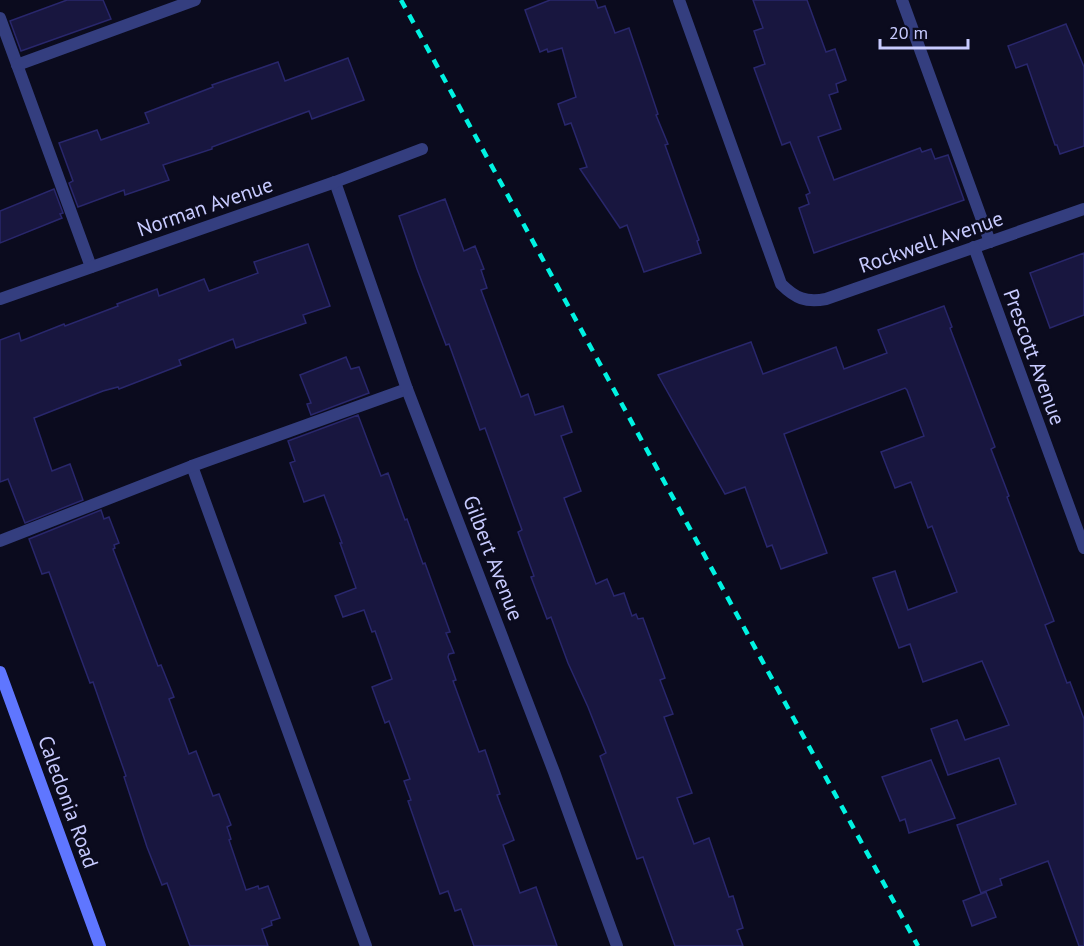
<svg xmlns="http://www.w3.org/2000/svg" width="1084" height="946" viewBox="0 0 1084 946" font-family="'PT Sans',sans-serif">
<rect width="100%" height="100%" fill="#0b0b1e"/>
<g fill="#18163f" stroke="#29276c" stroke-width="1.5">
<path d="M 67,0 L 103,0 L 111,19 L 21,51 L 10,21 Z"/>
<path d="M 550,0 L 595,0 L 598,8 L 605,6 L 615,33 L 629,28 L 658,114 L 656,115 L 668,144 L 665,145 L 699,240 L 697,241 L 701,253 L 644,272 L 627,225 L 620,228 L 580,169 L 587,167 L 571,123 L 565,125 L 558,104 L 576,97 L 562,48 L 548,52 L 547,49 L 540,52 L 525,10 Z"/>
<path d="M 753,0 L 807,0 L 826,52 L 835,49 L 846,80 L 836,84 L 838,92 L 829,95 L 841,129 L 818,137 L 834,180 L 920,148 L 922,152 L 931,149 L 935,159 L 948,155 L 964,200 L 814,253 L 799,208 L 809,204 L 806,195 L 810,193 L 790,142 L 782,145 L 754,68 L 765,64 L 754,31 L 763,28 Z"/>
<path d="M 1066,24 L 1084,67 L 1084,146 L 1060,154 L 1057,145 L 1055,145 L 1027,64 L 1016,68 L 1008,46 Z"/>
<path d="M 348,58 L 364,100 L 312,119 L 309,111 L 212,147 L 212,149 L 163,165 L 169,180 L 125,195 L 124,190 L 78,207 L 69,183 L 73,181 L 59,143 L 97,130 L 101,140 L 149,123 L 145,113 L 213,87 L 212,85 L 278,62 L 285,81 Z"/>
<path d="M 54,189 L 63,213 L 60,214 L 62,218 L 0,243 L 0,211 Z"/>
<path d="M 445,199 L 464,251 L 475,246 L 484,269 L 481,270 L 487,288 L 481,290 L 521,397 L 528,394 L 535,415 L 563,406 L 572,432 L 561,436 L 581,491 L 564,498 L 596,584 L 607,579 L 614,596 L 624,593 L 632,616 L 636,614 L 638,619 L 643,618 L 665,678 L 660,680 L 673,714 L 664,717 L 692,793 L 677,798 L 694,844 L 709,838 L 729,897 L 733,896 L 743,928 L 737,930 L 743,946 L 675,946 L 643,857 L 637,859 L 600,756 L 606,753 L 588,707 L 568,663 L 551,617 L 547,619 L 531,577 L 534,576 L 518,532 L 522,530 L 485,428 L 480,430 L 449,344 L 446,345 L 417,269 L 399,216 Z"/>
<path d="M 308,244 L 330,306 L 303,315 L 306,323 L 236,348 L 233,339 L 179,360 L 181,365 L 119,389 L 118,387 L 103,391 L 34,418 L 52,471 L 70,464 L 83,500 L 25,523 L 8,479 L 0,482 L 0,340 L 19,333 L 21,341 L 64,324 L 65,326 L 118,306 L 117,304 L 157,289 L 159,296 L 204,279 L 209,291 L 258,273 L 254,262 Z"/>
<path d="M 1084,253 L 1084,315 L 1050,328 L 1030,273 Z"/>
<path d="M 944,306 L 952,327 L 950,328 L 995,447 L 991,449 L 1009,496 L 1007,497 L 1054,621 L 1045,625 L 1067,683 L 1070,682 L 1084,719 L 1084,946 L 1079,946 L 1048,861 L 1000,879 L 1002,885 L 981,893 L 957,825 L 1016,804 L 999,758 L 948,775 L 931,729 L 957,720 L 965,740 L 1009,725 L 982,661 L 923,682 L 910,644 L 899,648 L 873,578 L 895,571 L 908,610 L 957,592 L 932,526 L 928,528 L 911,482 L 895,488 L 881,452 L 924,436 L 907,390 L 905,388 L 784,434 L 827,553 L 781,569 L 772,545 L 767,547 L 745,487 L 725,494 L 658,375 L 751,342 L 763,374 L 836,347 L 844,369 L 887,353 L 878,330 Z"/>
<path d="M 346,357 L 351,369 L 359,367 L 369,393 L 311,415 L 307,404 L 311,403 L 300,375 Z"/>
<path d="M 358,415 L 381,476 L 388,473 L 405,520 L 407,519 L 423,564 L 425,563 L 450,632 L 446,633 L 454,653 L 449,654 L 448,657 L 456,680 L 453,681 L 479,752 L 485,750 L 500,794 L 497,795 L 514,840 L 503,845 L 520,893 L 536,887 L 557,946 L 474,946 L 461,909 L 455,911 L 448,891 L 440,894 L 408,801 L 411,800 L 404,781 L 410,779 L 389,721 L 385,723 L 372,687 L 392,679 L 375,631 L 372,632 L 364,610 L 343,617 L 335,596 L 356,588 L 340,543 L 342,543 L 324,495 L 304,502 L 290,463 L 295,461 L 288,441 Z"/>
<path d="M 101,510 L 104,519 L 109,517 L 119,543 L 114,545 L 115,548 L 113,549 L 158,666 L 161,665 L 174,697 L 169,699 L 189,754 L 196,751 L 213,796 L 219,794 L 231,825 L 227,827 L 231,839 L 229,840 L 246,890 L 258,886 L 259,889 L 268,886 L 280,918 L 271,921 L 272,925 L 262,929 L 268,946 L 190,946 L 167,883 L 162,885 L 147,847 L 124,777 L 126,776 L 101,705 L 93,682 L 90,683 L 49,572 L 42,574 L 29,539 Z"/>
<path d="M 931,760 L 955,818 L 909,833 L 905,819 L 900,821 L 882,777 Z"/>
<path d="M 986,892 L 996,917 L 972,926 L 963,901 Z"/>
</g>
<g fill="none" stroke-linecap="round" stroke-linejoin="round">
<g stroke="#343e7f" stroke-width="12">
<path d="M 902,0 L 990,242"/>
<path d="M 0,18 L 91,267"/>
<path d="M 17,65 L 195,0"/>
<path d="M 192,466 L 366,946"/>
<path d="M 0,541 L 192,466 L 407,389"/>
</g>
<g stroke="#343e7f" stroke-width="12">
<path d="M 679,0 L 781,284 C 795,298 806,303 826,299 L 1084,209"/>
<path d="M 335,182 L 407,389 L 554,772 L 617,946"/>
<path d="M 974,247 L 1084,548"/>
<path d="M 0,299 L 335,182 L 422,149"/>
</g>
<path stroke="#5f76ff" stroke-width="12" d="M 0,672 L 100,946"/>
<path stroke="#00f3e2" stroke-width="4.5" stroke-dasharray="9 8" stroke-linecap="butt" d="M 401,0 L 918,946"/>
</g>
<g text-anchor="middle" stroke-width="5" stroke-linejoin="round" paint-order="stroke">
<g font-size="21" fill="#c8cbff" stroke="#0b0b1e">
<text transform="translate(205 207) rotate(-19)" y="7">Norman Avenue</text>
<text transform="translate(931 242) rotate(-19)" y="7">Rockwell Avenue</text>
<text transform="translate(1034 357) rotate(70)" y="7">Prescott Avenue</text>
<text transform="translate(493 558) rotate(69)" y="7">Gilbert Avenue</text>
<text transform="translate(68 802) rotate(70)" y="7">Caledonia Road</text>
</g>
</g>
<path d="M880 39v9h88v-9" fill="none" stroke="#c8cbff" stroke-width="3"/>
<text x="889" y="39" font-size="18" fill="#c8cbff" stroke="#0b0b1e" stroke-width="4.5" paint-order="stroke">20 m</text>
</svg>
